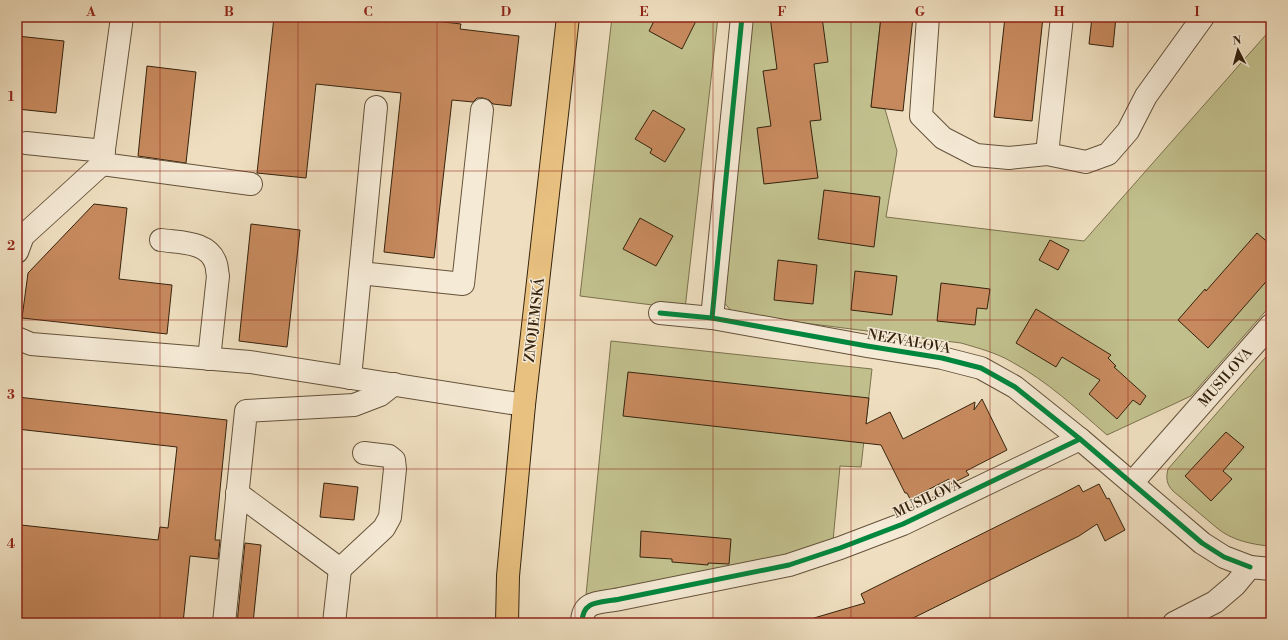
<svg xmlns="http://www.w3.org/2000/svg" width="1288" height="640" viewBox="0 0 1288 640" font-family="'Libre Bodoni',serif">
<rect width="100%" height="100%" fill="#efdfc0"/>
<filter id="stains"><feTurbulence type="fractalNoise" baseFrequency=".005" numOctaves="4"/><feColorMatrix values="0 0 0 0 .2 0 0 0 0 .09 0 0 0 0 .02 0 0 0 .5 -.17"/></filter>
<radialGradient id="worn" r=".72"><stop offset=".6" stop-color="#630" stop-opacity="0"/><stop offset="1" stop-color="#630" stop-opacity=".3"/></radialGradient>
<g fill="#c1c08d" stroke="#7b724d">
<path d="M 612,17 L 718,17 L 685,309 L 580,296 Z"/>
<path d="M 752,17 L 881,17 L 871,107 L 885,109 L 897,151 L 886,217 L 1084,241 L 1271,29 L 1271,305 L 1191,396 L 1107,435 C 1077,409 1047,381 1012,362 C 997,353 978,348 961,343 L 734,314 L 720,298 Z"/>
<path d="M 611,341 L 872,369 L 861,467 L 840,466 L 833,541 L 790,554 L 750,564 L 586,595 Z"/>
<path d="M 1271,351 L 1271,546 C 1253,545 1231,540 1217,528 L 1173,491 C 1166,484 1166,477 1168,469 Z"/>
</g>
<g fill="#c78a5e" stroke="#35230d">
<path d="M 274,17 L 402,17 L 461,24 L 460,29 L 519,36 L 511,106 L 493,104 L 489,100 L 483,98 L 477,98 L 473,102 L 452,100 L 434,258 L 384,252 L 401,93 L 316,84 L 306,178 L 257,173 Z"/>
<path d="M 656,17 L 698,17 L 682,49 L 649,31 Z"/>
<path d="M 770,17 L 822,17 L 828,62 L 814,64 L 821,120 L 810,121 L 818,178 L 764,184 L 757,128 L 771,126 L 763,71 L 777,69 Z"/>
<path d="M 881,17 L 913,17 L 903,111 L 871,107 Z"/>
<path d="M 1005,17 L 1043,17 L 1032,121 L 994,117 Z"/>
<path d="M 1092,17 L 1116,17 L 1113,47 L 1089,44 Z"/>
<path d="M 17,36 L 64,41 L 56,113 L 17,109 Z"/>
<path d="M 147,66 L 196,72 L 186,163 L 138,156 Z"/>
<path d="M 653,110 L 685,129 L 665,162 L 650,153 L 652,149 L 635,139 Z"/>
<path d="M 824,190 L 880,197 L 874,247 L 818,239 Z"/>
<path d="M 94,204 L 127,208 L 119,279 L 172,285 L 167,334 L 22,318 L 28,273 Z"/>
<path d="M 640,218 L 673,236 L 656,266 L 623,249 Z"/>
<path d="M 251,224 L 300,230 L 287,347 L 239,341 Z"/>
<path d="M 1257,233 L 1271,245 L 1271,276 L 1208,348 L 1178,320 L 1205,289 L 1206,291 Z"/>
<path d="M 1050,240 L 1069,250 L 1058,270 L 1039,260 Z"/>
<path d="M 778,260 L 817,265 L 813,304 L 774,300 Z"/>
<path d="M 855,271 L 897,276 L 892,315 L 851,310 Z"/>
<path d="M 941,283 L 990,289 L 987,309 L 977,308 L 975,325 L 937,321 Z"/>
<path d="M 1036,309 L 1111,355 L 1108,358 L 1116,366 L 1114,367 L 1146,396 L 1140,405 L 1133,400 L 1117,419 L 1089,394 L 1100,380 L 1062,357 L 1056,367 L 1016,343 Z"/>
<path d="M 628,372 L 869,398 L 866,424 L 890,412 L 903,439 L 975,402 L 974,410 L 982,399 L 1007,450 L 966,471 L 969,475 L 951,484 L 949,479 L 910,499 L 907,493 L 905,493 L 881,445 L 623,416 Z"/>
<path d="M 17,397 L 227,420 L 215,540 L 220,540 L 218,559 L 190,556 L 183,623 L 17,623 L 17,557 L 21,525 L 158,540 L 160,527 L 168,528 L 177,447 L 17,429 Z"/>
<path d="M 1226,432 L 1244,447 L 1223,471 L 1232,479 L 1211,501 L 1185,476 Z"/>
<path d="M 324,483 L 358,487 L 354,520 L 320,517 Z"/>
<path d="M 1099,484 L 1107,499 L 1109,498 L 1125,530 L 1105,541 L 1097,524 L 1079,536 L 903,623 L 815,623 L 814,618 L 865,603 L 861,594 L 1060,495 L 1079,485 L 1083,492 Z"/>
<path d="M 641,531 L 731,539 L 729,564 L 708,563 L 708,565 L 672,562 L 672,559 L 640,557 Z"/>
<path d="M 245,543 L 261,545 L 253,623 L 237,623 Z"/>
</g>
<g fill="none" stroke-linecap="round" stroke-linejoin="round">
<g stroke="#64523a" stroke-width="24">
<g id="minor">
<path d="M 122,17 L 102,164 L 251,184"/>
<path d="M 928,17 L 921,116 L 943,138 L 976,155 L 1009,158 L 1047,154 L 1086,162 L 1108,154 L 1128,131 L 1146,96 L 1203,17"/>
<path d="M 26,143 L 104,151"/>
<path d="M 1047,154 L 1062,17"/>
<path d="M 161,240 C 181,243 209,241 216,264 C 217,267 217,272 218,276 L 209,359"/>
<path d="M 17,252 L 23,236 L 102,164"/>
<path d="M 360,273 L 463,284 L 482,110"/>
<path d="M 660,313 L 712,318 L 867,346 L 942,358 L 981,368 L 1015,387 L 1080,439"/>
<path d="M 712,318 L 742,17"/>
<path d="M 17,338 L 31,344 L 250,362 L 524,405"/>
<path d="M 350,378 L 376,107"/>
<path d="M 1132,483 L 1271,325"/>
<path d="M 237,493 L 340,569 L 384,528 L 390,517 L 395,469 L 394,460 L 389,456 L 364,453"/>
<path d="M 224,623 L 246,411 L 354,405 L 380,395 L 394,384"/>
<path d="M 334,623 L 340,569"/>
<path d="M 582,623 C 582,599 602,603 620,599 L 789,565 L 840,548 L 903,524 L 1080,439 L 1202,543 L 1224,557 L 1250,567"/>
<path d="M 1174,623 L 1215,602 L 1235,585 L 1250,567 L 1271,569"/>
</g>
</g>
<g stroke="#35230d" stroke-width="24">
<path id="major" d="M 507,623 L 508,576 L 524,405 L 568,17"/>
</g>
<use href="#minor" stroke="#f5ead6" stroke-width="22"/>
<use href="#major" stroke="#e8c080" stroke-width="22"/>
<g stroke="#f5ead6" stroke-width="8">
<g id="cycleway">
<path d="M 660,313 L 712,318 L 867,346 L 942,358 L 981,368 L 1015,387 L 1080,439"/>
<path d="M 712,318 L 742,17"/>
<path d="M 582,623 C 582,599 602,603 620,599 L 789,565 L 840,548 L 903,524 L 1080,439 L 1202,543 L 1224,557 L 1250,567"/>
</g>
</g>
<use href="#cycleway" stroke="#00873e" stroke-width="5"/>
</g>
<path fill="none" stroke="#8f2418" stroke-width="1" stroke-opacity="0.55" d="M 160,17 L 160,623M 298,17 L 298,623M 437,17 L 437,623M 575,17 L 575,623M 713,17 L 713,623M 851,17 L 851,623M 990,17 L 990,623M 1128,17 L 1128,623M 17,171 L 1271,171M 17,320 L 1271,320M 17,469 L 1271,469"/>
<g text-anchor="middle" stroke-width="3" stroke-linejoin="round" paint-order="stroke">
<g font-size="14" fill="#35230d" stroke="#f5ead6">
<text transform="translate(534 320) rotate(-83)" y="5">ZNOJEMSKÁ</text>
<text transform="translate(909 341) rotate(10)" y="5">NEZVALOVA</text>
<text transform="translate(1225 377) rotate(-49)" y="5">MUSILOVA</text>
<text transform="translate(927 498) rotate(-25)" y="5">MUSILOVA</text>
</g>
</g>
<rect width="1288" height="640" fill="none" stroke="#efdfc0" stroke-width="44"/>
<g transform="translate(1238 50) rotate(354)" stroke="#f5ead6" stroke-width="3" paint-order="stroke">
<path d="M0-3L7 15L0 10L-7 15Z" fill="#35230d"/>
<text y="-6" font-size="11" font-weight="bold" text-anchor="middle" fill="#35230d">N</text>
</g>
<rect x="22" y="22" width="1244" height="596" fill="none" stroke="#8f2418" stroke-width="1.5"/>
<g font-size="13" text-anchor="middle" font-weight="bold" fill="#8f2418">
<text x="91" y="16">A</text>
<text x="229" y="16">B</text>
<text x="368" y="16">C</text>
<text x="506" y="16">D</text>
<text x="644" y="16">E</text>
<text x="782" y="16">F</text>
<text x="920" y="16">G</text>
<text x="1059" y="16">H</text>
<text x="1197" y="16">I</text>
<text x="11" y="101">1</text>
<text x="11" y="250">2</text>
<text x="11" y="399">3</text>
<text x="11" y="548">4</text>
</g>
<rect width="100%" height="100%" filter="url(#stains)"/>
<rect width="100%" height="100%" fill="url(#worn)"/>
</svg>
